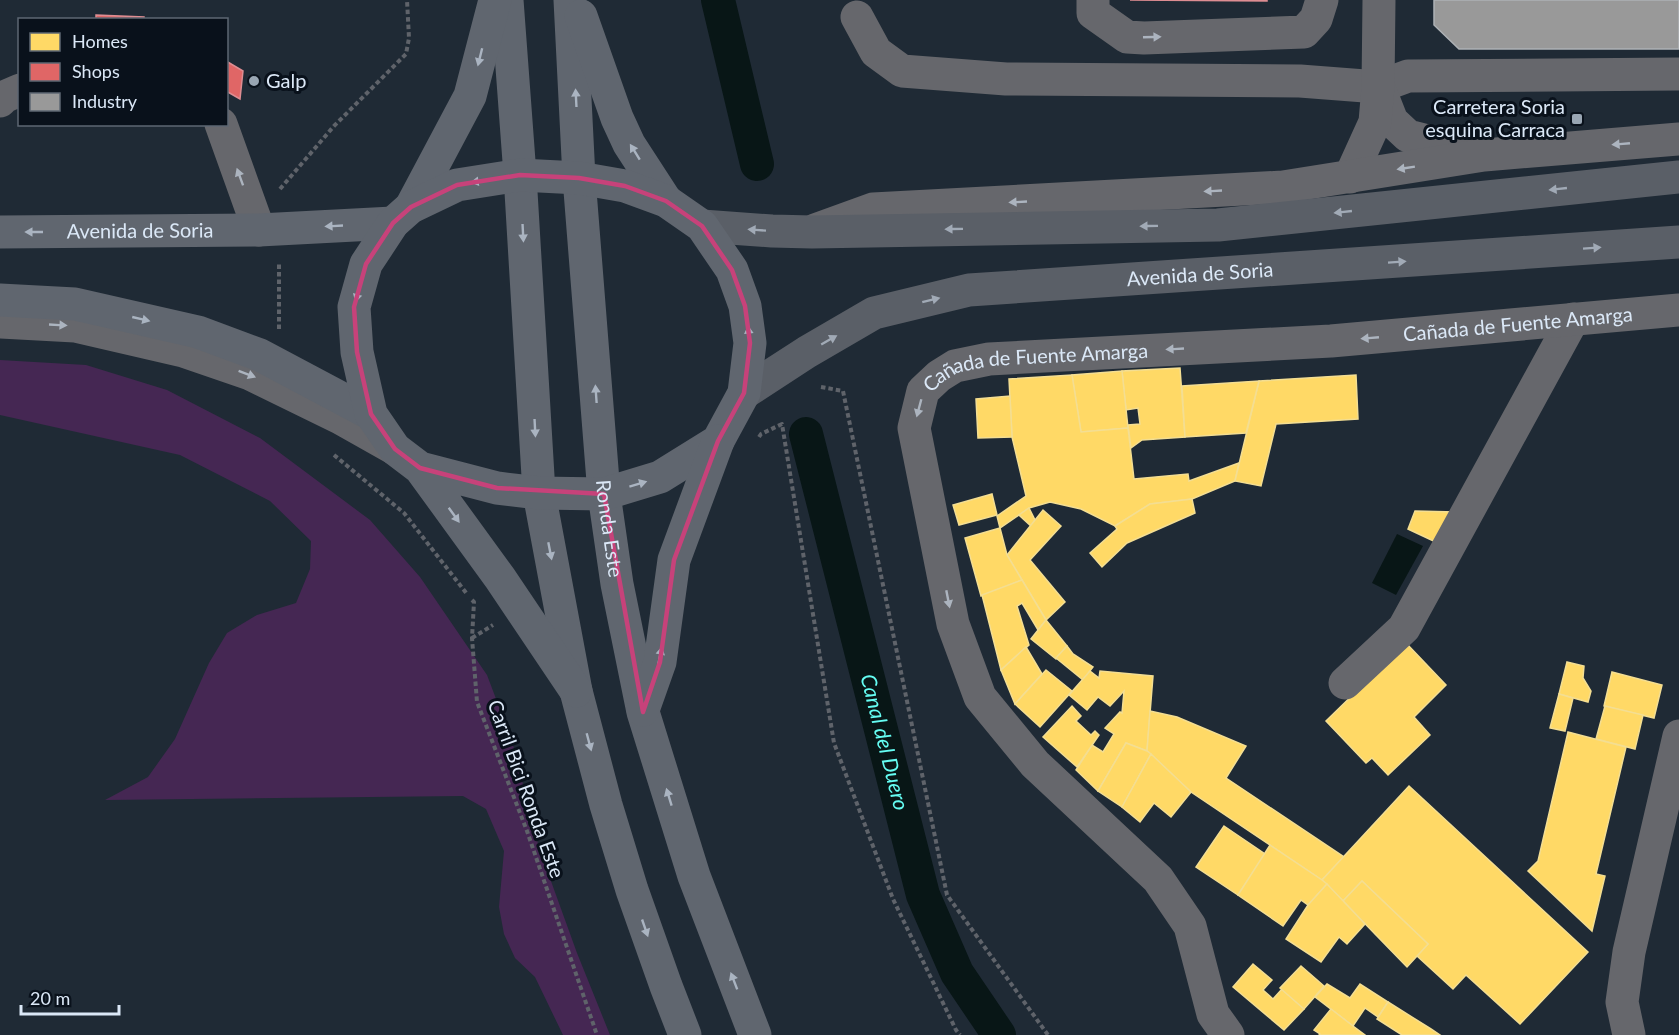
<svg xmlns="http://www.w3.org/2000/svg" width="1679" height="1035" viewBox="0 0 1679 1035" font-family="Lato,sans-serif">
<rect width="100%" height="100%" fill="#1f2a35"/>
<path fill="#452753" d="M 0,360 L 86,365 L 167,390 L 260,438 L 370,520 L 420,577 L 487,675 L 512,741 L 539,848 L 577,953 L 610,1035 L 563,1035 L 535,977 L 515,958 L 504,934 L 499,907 L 504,851 L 486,809 L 463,796 L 105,800 L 148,777 L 175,739 L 209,663 L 227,633 L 257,615 L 296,603 L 310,569 L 311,541 L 270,501 L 180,455 L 0,415 Z"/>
<path fill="#081616" d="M 1397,534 L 1423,546 L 1396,595 L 1372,583 Z"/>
<g fill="#ffd966" stroke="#f4de92" stroke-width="1.5">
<path d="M 1180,368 L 1185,437 L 1142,440 L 1131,448 L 1128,425 L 1140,424 L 1138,408 L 1126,410 L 1122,371 Z"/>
<path d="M 1122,371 L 1128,428 L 1081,432 L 1072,375 Z"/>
<path d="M 1072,375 L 1081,432 L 1128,428 L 1134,479 L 1188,474 L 1189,481 L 1239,463 L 1235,481 L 1192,499 L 1150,504 L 1115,526 L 1081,509 L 1050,502 L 1029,508 L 1000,528 L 997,516 L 1026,496 L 1012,437 L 1009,379 Z"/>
<path d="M 1356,375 L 1358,419 L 1276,424 L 1261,486 L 1235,481 L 1259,381 Z"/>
<path d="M 1259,381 L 1246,433 L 1185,437 L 1182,386 Z"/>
<path d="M 1010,396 L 1012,437 L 978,438 L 976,399 Z"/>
<path d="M 992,494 L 997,515 L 959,525 L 953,505 Z"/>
<path d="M 1192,499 L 1195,513 L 1127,543 L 1102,567 L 1090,553 L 1117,529 L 1115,526 L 1150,504 Z"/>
<path d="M 1029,508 L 1035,520 L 1031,526 L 1019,515 Z"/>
<path d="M 1043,510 L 1061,526 L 1030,560 L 1065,602 L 1046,620 L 1007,555 Z"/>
<path d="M 1415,511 L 1455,512 L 1442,545 L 1408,529 Z"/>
<path d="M 1000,528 L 1007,555 L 1022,580 L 981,596 L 965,538 Z"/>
<path d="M 1022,580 L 1046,620 L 1038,630 L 1022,603 L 1017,606 L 1029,645 L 1001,670 L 982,595 Z"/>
<path d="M 1046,620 L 1067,646 L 1056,659 L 1031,639 Z"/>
<path d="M 1406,643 L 1446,685 L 1414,717 L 1430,735 L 1388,775 L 1372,758 L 1366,763 L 1326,721 Z"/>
<path d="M 1067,646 L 1073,654 L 1093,667 L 1083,680 L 1056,658 Z"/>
<path d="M 1026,647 L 1042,674 L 1015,704 L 1001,670 Z"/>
<path d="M 1567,662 L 1584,666 L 1583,678 L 1591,691 L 1588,702 L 1559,694 Z"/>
<path d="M 1046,670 L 1072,691 L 1040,727 L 1015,704 Z"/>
<path d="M 1090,671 L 1099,678 L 1100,671 L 1153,676 L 1147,751 L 1126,743 L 1098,791 L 1076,770 L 1092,745 L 1103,752 L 1114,734 L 1105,728 L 1120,712 L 1122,713 L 1124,691 L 1110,706 L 1098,697 L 1087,710 L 1069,695 Z"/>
<path d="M 1612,672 L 1662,685 L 1654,718 L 1604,706 Z"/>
<path d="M 1559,694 L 1573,698 L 1565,731 L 1550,728 Z"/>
<path d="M 1072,706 L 1081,716 L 1076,721 L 1091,735 L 1095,731 L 1099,735 L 1077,767 L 1043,737 Z"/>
<path d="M 1605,706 L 1643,715 L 1635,749 L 1596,739 Z"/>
<path d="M 1150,711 L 1177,717 L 1246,746 L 1226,778 L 1344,857 L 1322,880 L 1191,792 L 1147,751 Z"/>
<path d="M 1568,732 L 1626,747 L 1596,874 L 1605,876 L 1592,931 L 1528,871 L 1538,861 Z"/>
<path d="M 1126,743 L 1147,751 L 1151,754 L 1122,807 L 1098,791 Z"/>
<path d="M 1151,754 L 1191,792 L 1171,817 L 1154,803 L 1140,822 L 1122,807 Z"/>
<path d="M 1409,786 L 1588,952 L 1520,1024 L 1466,975 L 1453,989 L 1417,956 L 1428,944 L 1362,881 L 1343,901 L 1322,880 Z"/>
<path d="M 1224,826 L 1265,854 L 1238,895 L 1196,867 Z"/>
<path d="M 1270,845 L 1322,880 L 1327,884 L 1308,905 L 1301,900 L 1283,926 L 1238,895 Z"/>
<path d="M 1362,881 L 1428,944 L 1407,967 L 1343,901 Z"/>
<path d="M 1327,884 L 1365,924 L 1347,944 L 1339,937 L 1321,962 L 1286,939 L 1308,905 Z"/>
<path d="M 1253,964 L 1272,980 L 1263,990 L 1273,999 L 1282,989 L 1304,1009 L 1284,1030 L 1233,987 Z"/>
<path d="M 1301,966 L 1324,986 L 1304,1009 L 1280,988 Z"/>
<path d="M 1327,984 L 1350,998 L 1360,984 L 1388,1002 L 1378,1017 L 1365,1008 L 1353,1026 L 1315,997 Z"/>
<path d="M 1388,1002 L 1431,1029 L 1440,1035 L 1402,1035 L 1377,1019 Z"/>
<path d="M 1331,1009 L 1353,1026 L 1365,1035 L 1319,1035 L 1320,1034 L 1314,1030 Z"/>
</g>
<g fill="#e06666" stroke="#de8d92" stroke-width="1.5">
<path d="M 1130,0 L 1267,0 L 1267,1 Z"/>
<path d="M 96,15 L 144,17 L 144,20 L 96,20 Z"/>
<path d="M 226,61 L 243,71 L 240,99 L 226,91 Z"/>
</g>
<path fill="#999" stroke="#adb1b5" stroke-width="1.5" d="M 1434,0 L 1679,0 L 1679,49 L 1459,49 L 1434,25 Z"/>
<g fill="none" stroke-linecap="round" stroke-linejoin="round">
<g stroke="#081616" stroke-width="34">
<path d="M 718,0 L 757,164"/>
<path id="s1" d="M 806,434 L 923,895 L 957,973 L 999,1035"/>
</g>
<g stroke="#5f636a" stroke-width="4" stroke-dasharray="4.5 3" stroke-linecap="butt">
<path d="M 280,189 L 334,126 L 406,54 L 409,38 L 407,0"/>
<path d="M 279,329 L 279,262"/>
<path d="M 821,387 L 843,391 L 947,895 L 1048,1035"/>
<path d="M 759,437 L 761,434 L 782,424 L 834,743 L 893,899 L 956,1030 L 960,1035"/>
<path d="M 334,455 L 404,513 L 467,594"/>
<path d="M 472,600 L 474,602 L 472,638 L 477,702 L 527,831 L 597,1035"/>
<path d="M 472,638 L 493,625"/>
</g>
<g stroke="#66676c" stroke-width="33">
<path d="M 1093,0 L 1093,13 L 1127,37 L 1144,38 L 1304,32 L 1316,19 L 1322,0"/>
<path d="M 857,17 L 876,52 L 902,71 L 1006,79 L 1300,81 L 1378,87 L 1408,76 L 1679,74"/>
<path d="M 1379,88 L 1392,121 L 1408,136 L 1471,152"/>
<path d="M 0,101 L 4,97 L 20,90"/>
<path d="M 221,124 L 259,230"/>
<path d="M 1350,177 L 1375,122 L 1378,87 L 1379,0"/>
<path d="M 815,230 L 873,209 L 1283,187 L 1484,155 L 1679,139"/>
<path d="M 0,322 L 75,326 L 183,351 L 250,374 L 340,418 L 395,449"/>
<path d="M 1345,683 L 1404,628 L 1573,319"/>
<path id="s2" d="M 1228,1035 L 1213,1014 L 1190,926 L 1158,879 L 1035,764 L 980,697 L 953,624 L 914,428 L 923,391 L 939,376 L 955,366 L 989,359 L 1331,341 L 1679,310"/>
<path d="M 1629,1035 L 1622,1002 L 1629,952 L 1679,736"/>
</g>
<g stroke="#5a5f67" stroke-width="33">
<path d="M 702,226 L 772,231 L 812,232 L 1218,225 L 1679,177"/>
<path id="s3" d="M 744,393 L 807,352 L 874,313 L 969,290 L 1679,242"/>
</g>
<g stroke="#60666f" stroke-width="33">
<path d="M 507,0 L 520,175 L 539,493 L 576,691 L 606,805 L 632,890 L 666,986 L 685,1035"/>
<path id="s4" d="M 570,0 L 579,178 L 604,494 L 617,584 L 643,712 L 694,876 L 755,1035"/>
<path d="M 581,16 L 617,118 L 629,144 L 666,201"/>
<path d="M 411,207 L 470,96 L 495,0"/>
<path id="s5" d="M 0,232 L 259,230 L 393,223"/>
<path d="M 0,300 L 75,304 L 198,332 L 260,355 L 371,414"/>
<path d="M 420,468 L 497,488 L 539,493 L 604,494 L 660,477 L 718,441 L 744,393 L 750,343 L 745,306 L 732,270 L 702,226 L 666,201 L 625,186 L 579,178 L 520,175 L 457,185 L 411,207 L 393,223 L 366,264 L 354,307 L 357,352 L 371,414 L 395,449 L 420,468 L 500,578 L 576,691"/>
<path d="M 643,710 L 660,662 L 674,560 L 718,441"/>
</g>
</g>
<defs><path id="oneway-solid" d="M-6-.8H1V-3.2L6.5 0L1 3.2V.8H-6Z" transform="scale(1.5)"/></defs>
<g fill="#acb4bf">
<use href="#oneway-solid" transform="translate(1152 37) rotate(-2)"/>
<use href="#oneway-solid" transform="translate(1621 144) rotate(175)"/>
<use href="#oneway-solid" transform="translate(1406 168) rotate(171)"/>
<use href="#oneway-solid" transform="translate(240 177) rotate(-110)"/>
<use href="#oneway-solid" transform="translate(1213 191) rotate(177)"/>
<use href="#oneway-solid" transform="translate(1018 202) rotate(177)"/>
<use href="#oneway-solid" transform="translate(58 325) rotate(3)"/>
<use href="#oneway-solid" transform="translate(1370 338) rotate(175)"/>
<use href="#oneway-solid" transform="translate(1175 349) rotate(177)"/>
<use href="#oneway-solid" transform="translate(247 374) rotate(21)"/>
<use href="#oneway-solid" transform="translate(919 408) rotate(105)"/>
<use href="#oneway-solid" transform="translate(948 599) rotate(79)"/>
</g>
<g fill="#aab4c1">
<use href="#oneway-solid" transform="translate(480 57) rotate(104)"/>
<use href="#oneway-solid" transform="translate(576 98) rotate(-93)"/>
<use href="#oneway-solid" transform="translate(635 152) rotate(-122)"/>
<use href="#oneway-solid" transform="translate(480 181) rotate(171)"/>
<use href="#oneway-solid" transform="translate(334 226) rotate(177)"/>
<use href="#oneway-solid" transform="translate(34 232) rotate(180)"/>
<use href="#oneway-solid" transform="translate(523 233) rotate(87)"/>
<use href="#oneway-solid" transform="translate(358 293) rotate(106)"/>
<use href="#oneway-solid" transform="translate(141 319) rotate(13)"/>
<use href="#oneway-solid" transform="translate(749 335) rotate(-96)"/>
<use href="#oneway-solid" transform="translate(596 394) rotate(-94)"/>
<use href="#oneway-solid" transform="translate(535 428) rotate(87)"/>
<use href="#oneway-solid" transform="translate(638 484) rotate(-17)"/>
<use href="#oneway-solid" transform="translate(454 515) rotate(54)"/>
<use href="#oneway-solid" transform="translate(550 551) rotate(79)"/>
<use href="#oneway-solid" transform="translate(660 656) rotate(-79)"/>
<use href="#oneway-solid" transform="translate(589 742) rotate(75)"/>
<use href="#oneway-solid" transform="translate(669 797) rotate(-107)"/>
<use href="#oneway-solid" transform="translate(645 928) rotate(71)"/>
<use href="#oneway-solid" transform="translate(734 981) rotate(-111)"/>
</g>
<g fill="#a1aab6">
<use href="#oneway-solid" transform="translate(1558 189) rotate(174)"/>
<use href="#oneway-solid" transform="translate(1343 212) rotate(174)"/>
<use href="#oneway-solid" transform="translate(1149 226) rotate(179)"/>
<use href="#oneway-solid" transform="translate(954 229) rotate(179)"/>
<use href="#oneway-solid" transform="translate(757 230) rotate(-176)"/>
<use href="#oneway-solid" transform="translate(1592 248) rotate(-4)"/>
<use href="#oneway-solid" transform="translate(1397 262) rotate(-4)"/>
<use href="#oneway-solid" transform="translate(931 300) rotate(-14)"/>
<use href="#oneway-solid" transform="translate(829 340) rotate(-30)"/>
</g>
<path fill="none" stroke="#c7427a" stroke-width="4.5" stroke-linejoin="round" d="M 520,175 L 579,178 L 625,186 L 666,201 L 702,226 L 732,270 L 745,306 L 750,343 L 744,393 L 718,441 L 674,560 L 660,662 L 643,712 L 604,494 L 497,488 L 420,468 L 395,449 L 371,414 L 357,352 L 354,307 L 366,264 L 393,223 L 411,207 L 457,185 Z"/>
<g fill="#99a6b3" stroke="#09111b" stroke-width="2">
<circle cx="254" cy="81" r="6"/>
<rect x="1571" y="113" width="12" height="12" rx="3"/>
</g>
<g text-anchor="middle" stroke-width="6" stroke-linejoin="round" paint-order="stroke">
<g font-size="20" fill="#dbe8f7" stroke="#09111b" text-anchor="start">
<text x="266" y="88">Galp</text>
<text x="1565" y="114" text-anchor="end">Carretera Soria<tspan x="1565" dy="23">esquina Carraca</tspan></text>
</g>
<g font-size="20" fill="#dbe8f7" stroke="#09111b">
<text dy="7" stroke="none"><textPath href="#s5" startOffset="140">Avenida de Soria</textPath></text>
<text dy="7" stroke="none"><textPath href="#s3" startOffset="482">Avenida de Soria</textPath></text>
<text dy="7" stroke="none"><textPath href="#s2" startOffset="1350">Cañada de Fuente Amarga</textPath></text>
<text dy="7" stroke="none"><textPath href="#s2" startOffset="864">Cañada de Fuente Amarga</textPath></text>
<text dy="7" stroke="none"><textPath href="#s4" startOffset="530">Ronda Este</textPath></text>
<text transform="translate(526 789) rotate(70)" y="7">Carril Bici Ronda Este</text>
</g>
<g font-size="21" font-style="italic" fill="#65fdf3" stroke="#09111b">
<text dy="7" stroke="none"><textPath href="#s1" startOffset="318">Canal del Duero</textPath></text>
</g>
</g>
<rect x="18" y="18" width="210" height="108" fill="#09111b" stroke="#5d6773" stroke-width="1.5"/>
<rect x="30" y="33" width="30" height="18" fill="#ffd966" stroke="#5d6773" stroke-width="1.5"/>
<text x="72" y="48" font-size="18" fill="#dbe8f7">Homes</text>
<rect x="30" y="63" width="30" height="18" fill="#e06666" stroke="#5d6773" stroke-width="1.5"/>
<text x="72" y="78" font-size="18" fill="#dbe8f7">Shops</text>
<rect x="30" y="93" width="30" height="18" fill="#999999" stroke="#5d6773" stroke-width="1.5"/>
<text x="72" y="108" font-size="18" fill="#dbe8f7">Industry</text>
<path d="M21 1005v9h98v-9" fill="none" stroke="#dbe8f7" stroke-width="3"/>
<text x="30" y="1005" font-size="18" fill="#dbe8f7" stroke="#09111b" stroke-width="4.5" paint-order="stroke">20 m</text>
</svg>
